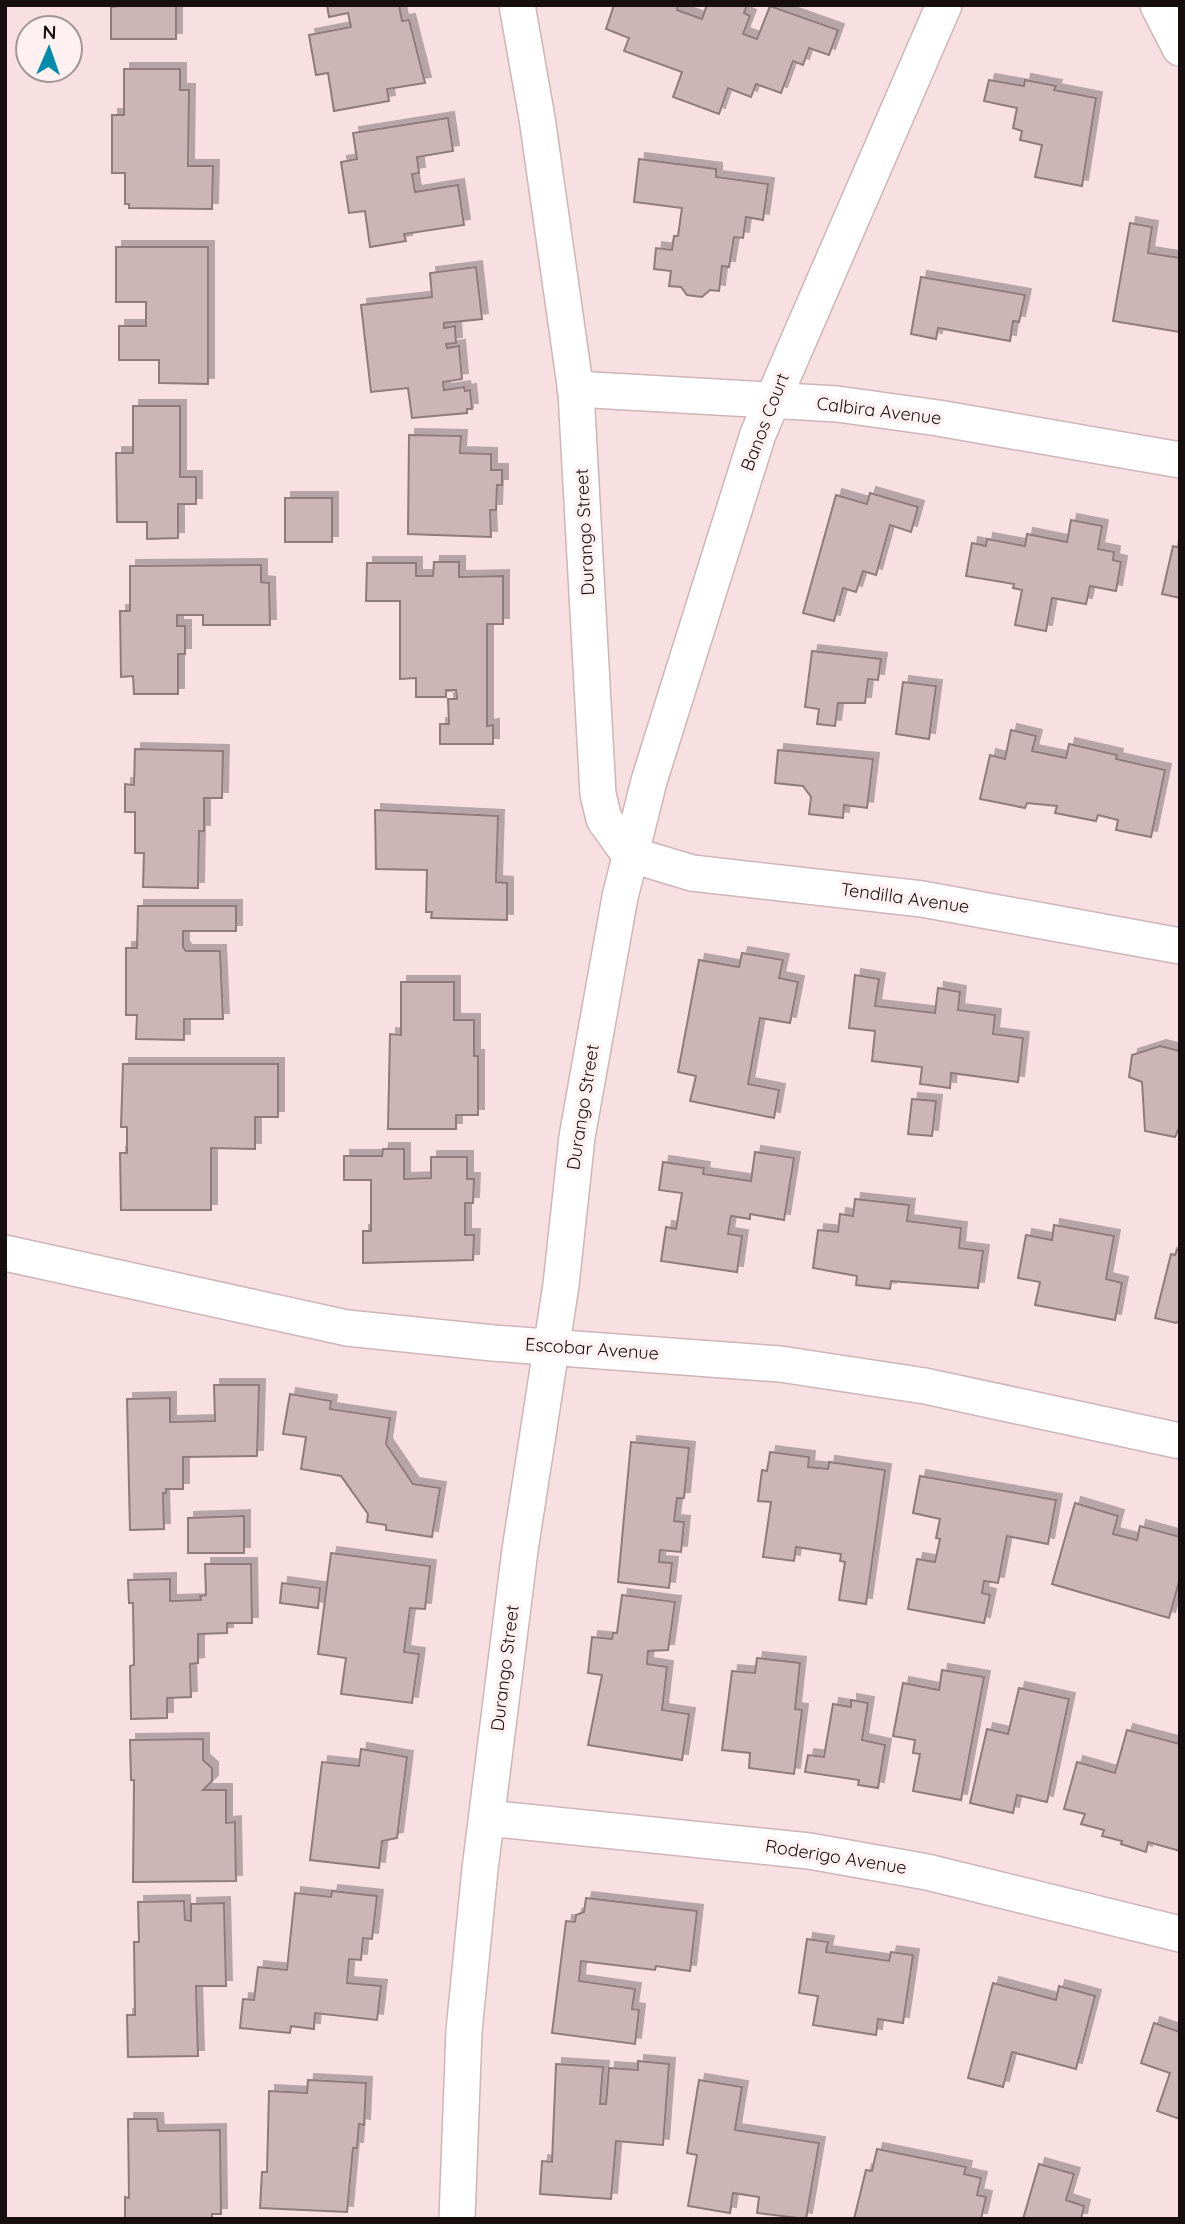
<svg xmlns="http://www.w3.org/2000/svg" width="1185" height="2224" viewBox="0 0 1185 2224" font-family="Quicksand,sans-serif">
<defs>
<filter id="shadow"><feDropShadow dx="6" dy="-6" stdDeviation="0" flood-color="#0004"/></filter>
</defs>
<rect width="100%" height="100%" fill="#f8e0e2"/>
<g fill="#ccb5b7" stroke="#8f7a7c" stroke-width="2" filter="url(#shadow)">
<path d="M 127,5 L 176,5 L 176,39 L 111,39 L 111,7 Z"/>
<path d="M 327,5 L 399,5 L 402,21 L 409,20 L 425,83 L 387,89 L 389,101 L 334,111 L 328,73 L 316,75 L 309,35 L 351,27 L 348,13 L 329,17 Z"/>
<path d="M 614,5 L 678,5 L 677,10 L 702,19 L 707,5 L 747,5 L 744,13 L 750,16 L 743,34 L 757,39 L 770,6 L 838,30 L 829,55 L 809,48 L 803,65 L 793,61 L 781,93 L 756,84 L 751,97 L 728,88 L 719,114 L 673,97 L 682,72 L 624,51 L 629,38 L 606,29 Z"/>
<path d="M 124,69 L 180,69 L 180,90 L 189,90 L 188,166 L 213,166 L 212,209 L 129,208 L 129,204 L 125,204 L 125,173 L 112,173 L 112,115 L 124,115 Z"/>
<path d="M 989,80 L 1024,86 L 1025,80 L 1056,86 L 1054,90 L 1096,98 L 1082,186 L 1035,177 L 1042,145 L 1020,140 L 1022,131 L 1013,128 L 1017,108 L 984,101 Z"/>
<path d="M 448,118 L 453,151 L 417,157 L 419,173 L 412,174 L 415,192 L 458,185 L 464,225 L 404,234 L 406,241 L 370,247 L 365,211 L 349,213 L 341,162 L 357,159 L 353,133 Z"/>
<path d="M 639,159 L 716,169 L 716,177 L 768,184 L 763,220 L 746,217 L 743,238 L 734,237 L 729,267 L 722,266 L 719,291 L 710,290 L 702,297 L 687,295 L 681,287 L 669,286 L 671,271 L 654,269 L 656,248 L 672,250 L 674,236 L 678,236 L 682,208 L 634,202 Z"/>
<path d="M 1130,223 L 1152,227 L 1148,253 L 1180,258 L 1180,332 L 1113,321 Z"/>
<path d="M 116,247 L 208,247 L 208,384 L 159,383 L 159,360 L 119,360 L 119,326 L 146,326 L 146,302 L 116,302 Z"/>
<path d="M 476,267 L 482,319 L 444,323 L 444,328 L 455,326 L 456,343 L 446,344 L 447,348 L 459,346 L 462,379 L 443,382 L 444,390 L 464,387 L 465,391 L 470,390 L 472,409 L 467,409 L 467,413 L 412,418 L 408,388 L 371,392 L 361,305 L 432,297 L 430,273 Z"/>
<path d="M 921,277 L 1025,295 L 1019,322 L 1013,321 L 1010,341 L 938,328 L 936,339 L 911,334 Z"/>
<path d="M 133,406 L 180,406 L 180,477 L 196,477 L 196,504 L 178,504 L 178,538 L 147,539 L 147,522 L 117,522 L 116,453 L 133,453 Z"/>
<path d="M 409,435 L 461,436 L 460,453 L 491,454 L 491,470 L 502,470 L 502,485 L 497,485 L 496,510 L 490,510 L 491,537 L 408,534 Z"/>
<path d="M 870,493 L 918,507 L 911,532 L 890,525 L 876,575 L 863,571 L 856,592 L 843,588 L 834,621 L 803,613 L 836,495 L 867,504 Z"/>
<rect x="285" y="498" width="47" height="44"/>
<path d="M 1071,520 L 1102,526 L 1098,549 L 1114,552 L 1113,560 L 1121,562 L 1116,591 L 1090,586 L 1086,604 L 1052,598 L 1046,631 L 1015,625 L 1022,590 L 1013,588 L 1014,584 L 966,576 L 972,543 L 986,546 L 987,539 L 1025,546 L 1027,534 L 1067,542 Z"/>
<path d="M 1173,546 L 1180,548 L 1180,598 L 1162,594 Z"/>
<path d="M 434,562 L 459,562 L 459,577 L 503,576 L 503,624 L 487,624 L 487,726 L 493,725 L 493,744 L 440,744 L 440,724 L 449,724 L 448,699 L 457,699 L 456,690 L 446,690 L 446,697 L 416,697 L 416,678 L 400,679 L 400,601 L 366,601 L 367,563 L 416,563 L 416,576 L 433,576 Z"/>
<path d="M 261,565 L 261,582 L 269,583 L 270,625 L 203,625 L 203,615 L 177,615 L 177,626 L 185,626 L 185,654 L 178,654 L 178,694 L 134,694 L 133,676 L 121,677 L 120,611 L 130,611 L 130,566 Z"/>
<path d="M 812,651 L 881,659 L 878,680 L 868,679 L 865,703 L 838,703 L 835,726 L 817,724 L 819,709 L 805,707 Z"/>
<path d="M 903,682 L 936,686 L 929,739 L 896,734 Z"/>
<path d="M 1011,730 L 1036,736 L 1032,751 L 1066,758 L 1069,744 L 1117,755 L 1116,759 L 1165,770 L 1151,837 L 1116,830 L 1118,820 L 1098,815 L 1096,821 L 1055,813 L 1057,806 L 1027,803 L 1025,808 L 980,799 L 990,755 L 1005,759 Z"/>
<path d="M 135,749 L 223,751 L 222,798 L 204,798 L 204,831 L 199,831 L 198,888 L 143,887 L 144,853 L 135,853 L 135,812 L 125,812 L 125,784 L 134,785 Z"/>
<path d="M 778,750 L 873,759 L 867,808 L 844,805 L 843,818 L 809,814 L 811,797 L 803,786 L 775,783 Z"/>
<path d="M 375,810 L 498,816 L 496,882 L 507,883 L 507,920 L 431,918 L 432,912 L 426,912 L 427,870 L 376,869 Z"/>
<path d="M 138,906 L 236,906 L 236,931 L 183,931 L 183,947 L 186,951 L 220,951 L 223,1019 L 184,1019 L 184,1040 L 136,1039 L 137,1015 L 126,1015 L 126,948 L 137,948 Z"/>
<path d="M 742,953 L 783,960 L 779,978 L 798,982 L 790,1023 L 760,1018 L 748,1084 L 779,1090 L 774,1118 L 690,1101 L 696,1076 L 678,1072 L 699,960 L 739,967 Z"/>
<path d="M 855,975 L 879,979 L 875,1006 L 935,1013 L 938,988 L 960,992 L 958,1010 L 995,1015 L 993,1034 L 1023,1038 L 1018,1082 L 951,1073 L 950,1088 L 920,1084 L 922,1067 L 872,1061 L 875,1031 L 849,1028 Z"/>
<path d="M 401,982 L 454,982 L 454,1020 L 474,1020 L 474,1056 L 478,1056 L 478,1115 L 456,1115 L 456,1129 L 388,1129 L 390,1034 L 401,1035 Z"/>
<path d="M 1160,1046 L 1180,1051 L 1180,1126 L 1175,1137 L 1145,1131 L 1142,1082 L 1129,1077 L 1132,1055 Z"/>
<path d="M 123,1064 L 278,1064 L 278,1117 L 255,1117 L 255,1149 L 211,1148 L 211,1210 L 121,1210 L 120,1153 L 127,1153 L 127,1127 L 121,1127 Z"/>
<path d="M 912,1099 L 936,1101 L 932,1136 L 908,1134 Z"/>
<path d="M 383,1149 L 404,1149 L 404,1179 L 431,1178 L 431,1157 L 467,1157 L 467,1179 L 474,1179 L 473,1203 L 465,1203 L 465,1235 L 474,1235 L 473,1260 L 363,1263 L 363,1231 L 371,1231 L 371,1180 L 344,1180 L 344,1156 L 382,1156 Z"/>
<path d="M 755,1152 L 794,1158 L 784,1220 L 750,1214 L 750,1219 L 731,1216 L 728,1234 L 742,1236 L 737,1272 L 661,1261 L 666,1227 L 676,1229 L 682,1193 L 659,1190 L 663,1162 L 704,1168 L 703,1174 L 751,1181 Z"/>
<path d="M 855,1199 L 909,1205 L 907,1221 L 961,1228 L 959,1248 L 983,1251 L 978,1288 L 891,1281 L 890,1289 L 856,1285 L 857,1276 L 813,1268 L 818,1230 L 838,1232 L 840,1214 L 853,1216 Z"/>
<path d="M 1054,1225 L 1114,1236 L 1106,1279 L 1122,1283 L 1115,1320 L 1035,1305 L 1040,1282 L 1018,1278 L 1026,1235 L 1052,1240 Z"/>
<path d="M 1177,1250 L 1180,1251 L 1180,1320 L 1176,1323 L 1155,1318 L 1171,1254 L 1175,1255 Z"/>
<path d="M 214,1385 L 259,1385 L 257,1456 L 183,1457 L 183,1489 L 166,1489 L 166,1493 L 163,1493 L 164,1529 L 130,1530 L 127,1399 L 170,1398 L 170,1422 L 215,1421 Z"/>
<path d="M 290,1394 L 331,1401 L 330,1409 L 390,1418 L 386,1444 L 413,1484 L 440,1488 L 432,1537 L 386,1530 L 386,1525 L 367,1522 L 368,1514 L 341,1476 L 301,1469 L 306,1437 L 283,1434 Z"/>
<path d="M 631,1442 L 689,1448 L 684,1498 L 677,1498 L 674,1521 L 684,1522 L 681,1552 L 660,1550 L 659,1562 L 672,1563 L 669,1588 L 618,1582 Z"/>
<path d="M 770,1452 L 809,1457 L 808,1467 L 828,1469 L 829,1462 L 885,1470 L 866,1604 L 839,1600 L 845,1562 L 840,1561 L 841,1554 L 796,1547 L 794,1561 L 763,1557 L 771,1502 L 758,1501 L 762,1470 L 767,1471 Z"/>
<path d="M 920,1476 L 1056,1500 L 1048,1544 L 1007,1536 L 998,1583 L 984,1581 L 982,1593 L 990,1595 L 984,1623 L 908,1609 L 917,1559 L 935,1562 L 940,1539 L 936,1538 L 940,1519 L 913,1513 Z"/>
<path d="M 1075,1503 L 1118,1516 L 1113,1534 L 1137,1540 L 1140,1526 L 1180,1537 L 1180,1578 L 1169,1618 L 1052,1584 Z"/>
<path d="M 244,1516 L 244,1553 L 188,1553 L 188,1518 Z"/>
<path d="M 331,1553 L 430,1566 L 425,1609 L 410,1608 L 404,1652 L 419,1654 L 412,1703 L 341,1694 L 346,1658 L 318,1654 Z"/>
<path d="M 205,1564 L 251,1564 L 252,1623 L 227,1623 L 227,1633 L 198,1634 L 198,1663 L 190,1664 L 191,1697 L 167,1698 L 167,1718 L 131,1719 L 130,1666 L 134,1665 L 133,1603 L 129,1603 L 128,1580 L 170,1579 L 170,1601 L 201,1600 L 200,1596 L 206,1595 Z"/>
<path d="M 282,1583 L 320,1588 L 318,1608 L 280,1603 Z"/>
<path d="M 622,1595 L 675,1602 L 668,1650 L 648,1651 L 647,1664 L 667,1667 L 662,1710 L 689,1714 L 682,1760 L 588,1745 L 602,1675 L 588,1673 L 592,1637 L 612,1639 L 613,1633 L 617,1633 Z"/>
<path d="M 757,1658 L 800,1663 L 795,1709 L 802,1710 L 794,1774 L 749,1768 L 750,1753 L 722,1750 L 732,1671 L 755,1673 Z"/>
<path d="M 942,1670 L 984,1677 L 961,1800 L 913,1791 L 920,1754 L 913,1753 L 915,1740 L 893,1736 L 903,1683 L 939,1690 Z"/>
<path d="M 1019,1688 L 1069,1699 L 1047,1802 L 1017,1795 L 1013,1813 L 970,1803 L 987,1729 L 1008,1734 Z"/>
<path d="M 851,1700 L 868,1703 L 862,1740 L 885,1745 L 878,1788 L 858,1785 L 859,1780 L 805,1772 L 808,1755 L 824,1757 L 833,1704 L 851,1707 Z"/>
<path d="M 1127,1730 L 1180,1744 L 1180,1851 L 1148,1842 L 1146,1852 L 1121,1844 L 1122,1841 L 1102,1836 L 1104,1830 L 1081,1824 L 1085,1814 L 1064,1809 L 1077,1762 L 1115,1773 Z"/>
<path d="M 203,1739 L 203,1760 L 212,1768 L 212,1781 L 203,1790 L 226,1790 L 226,1823 L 235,1822 L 236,1881 L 133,1882 L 134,1780 L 131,1780 L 130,1740 Z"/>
<path d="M 361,1749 L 407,1757 L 397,1838 L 382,1841 L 379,1868 L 310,1860 L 322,1762 L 359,1766 Z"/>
<path d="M 332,1891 L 377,1896 L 372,1939 L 363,1938 L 361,1960 L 349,1959 L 347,1983 L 381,1986 L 377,2020 L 315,2013 L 314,2029 L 291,2026 L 290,2033 L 240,2028 L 243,1999 L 254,2000 L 258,1967 L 287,1970 L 295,1893 L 331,1897 Z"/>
<path d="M 586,1898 L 697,1911 L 690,1971 L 656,1966 L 655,1970 L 581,1961 L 579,1981 L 635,1989 L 632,2009 L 639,2010 L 635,2044 L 552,2033 L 566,1921 L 575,1922 L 576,1915 L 584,1912 Z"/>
<path d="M 184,1901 L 185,1920 L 191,1921 L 191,1904 L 224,1903 L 226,1986 L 196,1986 L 198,2056 L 128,2057 L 127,2015 L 135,2015 L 134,1942 L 139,1942 L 138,1902 Z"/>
<path d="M 807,1939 L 828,1942 L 826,1952 L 889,1961 L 891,1952 L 913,1955 L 903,2023 L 878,2019 L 876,2035 L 813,2025 L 818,1996 L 799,1993 Z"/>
<path d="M 993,1983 L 1056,2000 L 1059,1986 L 1095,1996 L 1076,2069 L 1012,2052 L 1003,2087 L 968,2078 Z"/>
<path d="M 1154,2023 L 1180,2032 L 1180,2119 L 1157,2111 L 1170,2073 L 1141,2063 Z"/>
<path d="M 638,2061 L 669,2064 L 663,2145 L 616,2141 L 611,2199 L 540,2194 L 542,2161 L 552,2162 L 556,2064 L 603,2067 L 600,2104 L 606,2104 L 609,2068 L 638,2070 Z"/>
<path d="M 308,2080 L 366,2083 L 364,2125 L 359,2124 L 357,2148 L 353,2148 L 347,2212 L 260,2208 L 262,2172 L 267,2172 L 269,2091 L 307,2093 Z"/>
<path d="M 699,2080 L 742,2087 L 735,2130 L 819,2143 L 806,2219 L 757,2213 L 759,2197 L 733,2193 L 730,2213 L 688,2206 L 697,2155 L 687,2153 Z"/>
<path d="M 128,2119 L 157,2119 L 158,2131 L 220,2130 L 221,2214 L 212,2214 L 212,2219 L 125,2219 L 125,2197 L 129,2198 Z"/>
<path d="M 877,2149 L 966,2167 L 964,2174 L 981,2178 L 977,2195 L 986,2197 L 981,2219 L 854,2219 L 866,2170 L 872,2171 Z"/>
<path d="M 1039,2164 L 1074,2174 L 1066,2200 L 1084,2206 L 1081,2219 L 1023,2219 Z"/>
</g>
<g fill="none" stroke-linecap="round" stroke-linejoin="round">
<g stroke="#cdb5b8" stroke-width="38">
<g id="minor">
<path d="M 517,5 L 537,118 L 576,392 L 598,794 L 604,819 L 629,854"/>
<path d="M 1158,5 L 1180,48"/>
<path d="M 575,389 L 837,404 L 938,418 L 1180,460"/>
<path d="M 629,854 L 692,873 L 922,899 L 1180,946"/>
<path d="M 5,1253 L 347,1328 L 493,1343 L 780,1364 L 925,1386 L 1180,1441"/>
<path d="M 487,1818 L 809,1851 L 927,1872 L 1180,1934"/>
<path d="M 457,2219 L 464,2031 L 480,1869 L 520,1550 L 561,1285 L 577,1137 L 620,897 L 649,781 L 758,434 L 944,5"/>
</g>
</g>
<use href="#minor" stroke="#fff" stroke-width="35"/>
</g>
<g text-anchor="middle" stroke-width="7" stroke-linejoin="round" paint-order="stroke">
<g font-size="18" fill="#160e0f" stroke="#fff0f1">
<text transform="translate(879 411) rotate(7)" y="6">Calbira Avenue</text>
<text transform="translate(765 422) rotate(-69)" y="6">Banos Court</text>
<text transform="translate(585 532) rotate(-93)" y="6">Durango Street</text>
<text transform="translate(905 898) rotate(8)" y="6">Tendilla Avenue</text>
<text transform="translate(583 1107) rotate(-81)" y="6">Durango Street</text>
<text transform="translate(592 1349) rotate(4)" y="6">Escobar Avenue</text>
<text transform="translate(505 1668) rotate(-83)" y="6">Durango Street</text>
<text transform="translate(836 1857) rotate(9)" y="6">Roderigo Avenue</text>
</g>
</g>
<rect width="1185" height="2224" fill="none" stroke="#160e0f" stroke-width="14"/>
<g transform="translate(49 49) rotate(2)"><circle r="33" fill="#fff0f1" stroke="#a29697" stroke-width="2"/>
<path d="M0-5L12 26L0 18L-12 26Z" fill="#008caa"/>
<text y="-10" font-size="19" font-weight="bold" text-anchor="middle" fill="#160e0f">N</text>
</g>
</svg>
